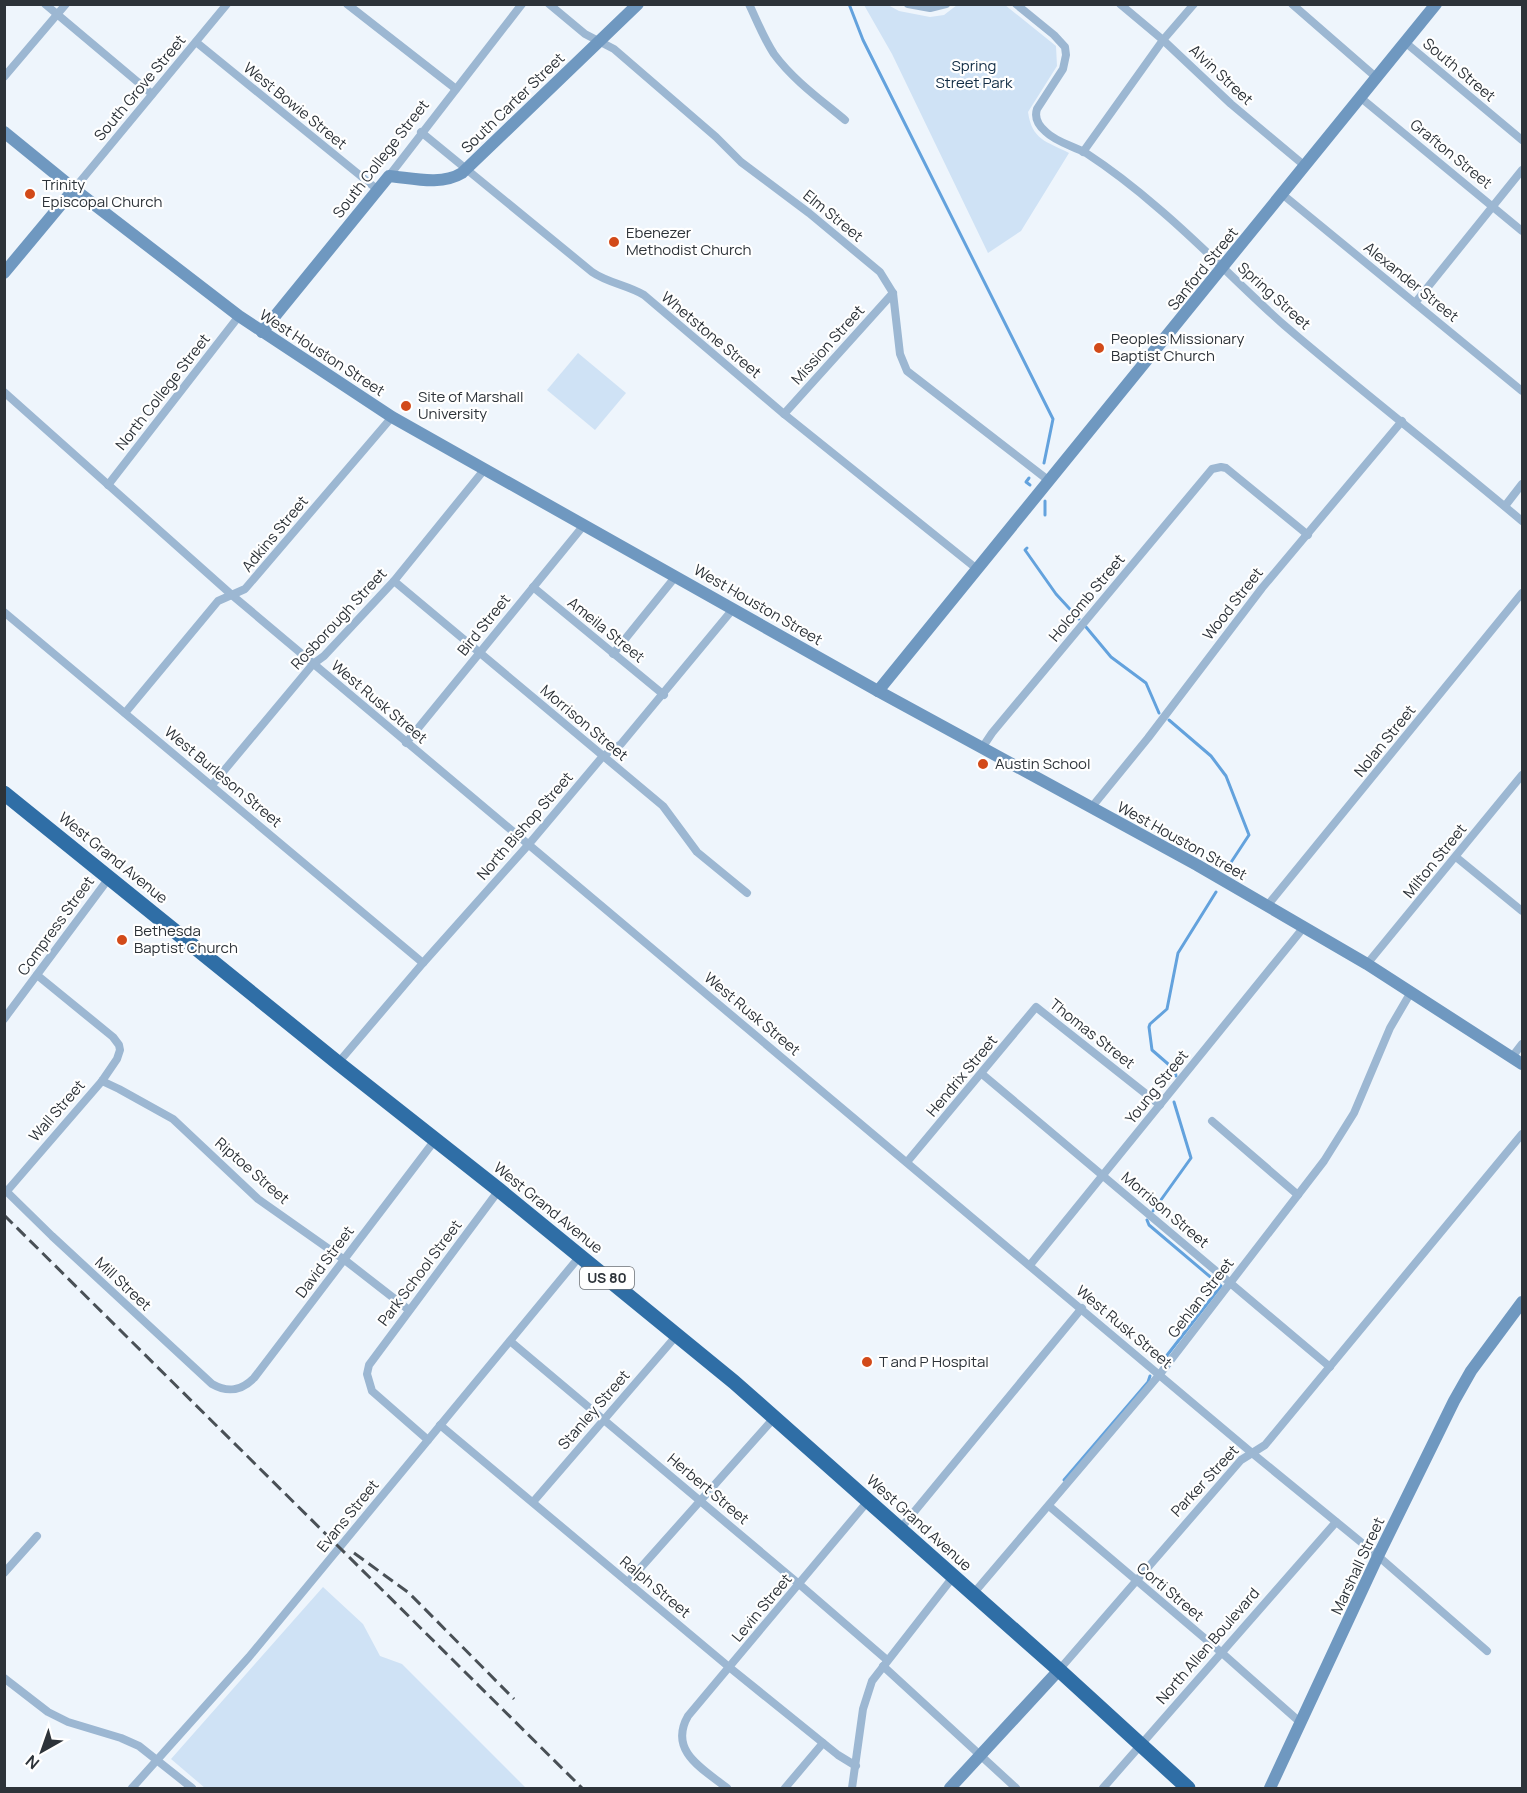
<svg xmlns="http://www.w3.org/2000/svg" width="1527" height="1793" viewBox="0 0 1527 1793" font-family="Manrope,sans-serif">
<rect width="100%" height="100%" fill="#eef5fc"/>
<g fill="#cfe2f5">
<path d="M 864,5 L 888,5 L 899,11 L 930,17 L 944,15 L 957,5 L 1005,5 L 1056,46 L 1057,66 L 1028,112 C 1032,140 1046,141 1069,153 L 1021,231 L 988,253 L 892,54 Z"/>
<path d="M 578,353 L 626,393 L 595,430 L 547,390 Z"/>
<path d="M 323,1587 L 363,1624 L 380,1656 L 402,1664 L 526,1788 L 205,1788 L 171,1759 Z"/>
</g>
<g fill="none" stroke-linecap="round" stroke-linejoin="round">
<g stroke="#63a2dd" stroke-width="3">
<path d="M 849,4 L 863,40 L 1053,419 L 1044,463"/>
<path d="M 1029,478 L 1026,482 L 1030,485"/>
<path d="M 1045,501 L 1045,515"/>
<path d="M 1027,548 L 1025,550 L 1056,594 L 1079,619"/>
<path d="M 1086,627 L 1111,657 L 1146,683 L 1159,713"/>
<path d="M 1169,720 L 1211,756 L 1226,776 L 1249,835 L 1226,870"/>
<path d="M 1176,1076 L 1175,1070 L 1152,1050 L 1149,1027 L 1150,1024 L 1167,1009 L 1178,953 L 1216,892"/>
<path d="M 1153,1211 L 1191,1158 L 1174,1102"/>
<path d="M 1147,1220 L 1149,1225 L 1221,1286 L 1161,1363"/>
<path d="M 1064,1480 L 1148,1382 L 1150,1376"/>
</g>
<g stroke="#9cb7d2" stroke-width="8">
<path d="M 45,4 L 152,94"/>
<path d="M 347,4 L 456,89"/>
<path d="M 549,4 L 585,34 L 614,49 L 716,137 L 741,162 L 809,213 L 880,272 L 893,293 L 900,354 L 907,371 L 1048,480"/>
<path d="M 749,4 C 757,21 764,39 774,54 C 793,80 821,100 845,120"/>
<path d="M 908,4 L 930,8 L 946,4"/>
<path d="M 1016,4 L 1054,35 L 1065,47 L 1066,55 L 1063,69 L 1037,109 C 1034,118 1039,126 1046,132 C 1056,142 1073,146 1086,153 C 1112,170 1135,188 1158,208 C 1202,245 1241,287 1284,325 C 1362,392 1444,455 1522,521"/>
<path d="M 1120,4 L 1163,40 L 1231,104 L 1305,166"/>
<path d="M 1292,4 L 1377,78"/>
<path d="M 196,42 L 378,190"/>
<path d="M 1406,43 L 1522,140"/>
<path d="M 4,77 L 66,4"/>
<path d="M 1361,98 L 1522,231"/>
<path d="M 421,132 L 592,272 C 608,283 627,285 644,295 L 784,414 L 977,569"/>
<path d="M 1083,152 L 1163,40 L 1194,4"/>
<path d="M 389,176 L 522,4"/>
<path d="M 74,189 L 227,4"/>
<path d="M 1282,194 L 1522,391"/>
<path d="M 1415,303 L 1522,170"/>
<path d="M 4,392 L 233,596 L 1252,1453 L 1378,1556 L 1487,1651"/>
<path d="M 784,414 L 893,293"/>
<path d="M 108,485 L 239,316"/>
<path d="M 1505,506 L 1522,484"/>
<path d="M 394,581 L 663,806 L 697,852 L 747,893"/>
<path d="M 533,587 L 664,695"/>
<path d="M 4,612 L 423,963"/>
<path d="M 613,654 L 676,576"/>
<path d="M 125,713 L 218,601 L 245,589 L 392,417"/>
<path d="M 406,743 L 584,525"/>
<path d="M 982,748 L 992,733 L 1212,469 L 1221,467 L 1226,468 L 1308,535"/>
<path d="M 212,785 L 313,664 L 324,656 L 394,581 L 484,470"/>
<path d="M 1091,808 L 1148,738 L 1262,588 L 1402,421"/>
<path d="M 1456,857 L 1522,911"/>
<path d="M 1267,906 L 1522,593"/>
<path d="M 1367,964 L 1522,775"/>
<path d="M 4,1019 L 109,878"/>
<path d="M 1512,1057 L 1522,1044"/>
<path d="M 338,1063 L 423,963 L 529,844 L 603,756 L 621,744 L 733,609"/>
<path d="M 982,1074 L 1330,1367"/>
<path d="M 102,1081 L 119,1089 L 173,1119 L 258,1199 L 346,1261 L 409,1310"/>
<path d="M 1212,1121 L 1298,1195"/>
<path d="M 907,1162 L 1036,1007 L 1160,1105"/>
<path d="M 4,1189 L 52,1236 L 212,1384 C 228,1393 241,1391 254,1378 L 435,1140"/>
<path d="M 7,1191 L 102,1081 L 117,1059 L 120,1050 L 119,1045 L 113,1037 L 37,975"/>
<path d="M 1030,1265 L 1304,927"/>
<path d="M 510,1341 L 799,1584 L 887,1660"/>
<path d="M 440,1425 L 729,1667 L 838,1755 L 856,1766"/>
<path d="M 428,1440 L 372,1391 L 367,1374 L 369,1365 L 499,1190"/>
<path d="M 533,1502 L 677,1335"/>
<path d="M 1049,1506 L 1222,1653 L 1301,1723"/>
<path d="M 900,1529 L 1082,1308"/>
<path d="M 4,1573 L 37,1536"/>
<path d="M 628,1582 L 774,1418"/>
<path d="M 973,1594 L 1160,1374 L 1324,1161 L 1354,1113 L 1390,1028 L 1411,992"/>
<path d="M 883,1666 L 1016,1788"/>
<path d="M 1059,1670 L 1241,1460 L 1265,1445 L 1522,1134"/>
<path d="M 4,1678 L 48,1712 L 68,1722 L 121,1738 L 139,1746 L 192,1788"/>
<path d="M 132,1788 L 249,1657 L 580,1256"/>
<path d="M 727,1788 C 703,1769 668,1751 688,1716 L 868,1501"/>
<path d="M 785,1788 L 823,1743"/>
<path d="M 852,1788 L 863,1709 L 872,1681 L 953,1577"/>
<path d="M 1103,1788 L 1336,1522"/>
</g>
<g stroke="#6f98c0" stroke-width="12">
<path d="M 4,132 L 74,189 L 239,316 L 392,417 L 878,691 L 1197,865 L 1367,964 L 1522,1064"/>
<path d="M 4,273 L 74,189"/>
<path d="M 262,332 L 389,176 C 412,178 441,186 462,173 L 638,4"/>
<path d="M 878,691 L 1436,4"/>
<path d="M 950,1788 L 1059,1670"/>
<path d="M 1270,1788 L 1378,1556 L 1454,1401 L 1471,1371 L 1522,1302"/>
</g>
<path stroke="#2f6ea6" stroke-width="15" d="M 4,793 L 338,1063 L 499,1190 L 734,1382 L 1059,1670 L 1188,1788"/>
<g stroke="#495056" stroke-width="3" stroke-dasharray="12 6" stroke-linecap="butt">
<path d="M 4,1215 L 582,1788"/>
<path d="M 354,1553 L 409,1593 L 514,1699"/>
</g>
</g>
<g fill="#d24a19" stroke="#fff" stroke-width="2">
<circle cx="30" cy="194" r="6"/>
<circle cx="614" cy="242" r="6"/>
<circle cx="1099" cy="348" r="6"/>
<circle cx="406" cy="406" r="6"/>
<circle cx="983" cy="764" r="6"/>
<circle cx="122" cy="940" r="6"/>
<circle cx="867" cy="1362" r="6"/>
</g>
<g text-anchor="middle" stroke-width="4.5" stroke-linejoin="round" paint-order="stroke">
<rect fill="#fff" stroke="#6c7074" stroke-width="1.5" x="580" y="1267" width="54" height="22" rx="4.5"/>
<g font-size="14" font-weight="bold" fill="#2d3339">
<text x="607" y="1283">US 80</text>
</g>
<g font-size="15" fill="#122d45" stroke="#fff">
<text x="974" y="71">Spring<tspan x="974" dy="17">Street Park</tspan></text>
</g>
<g font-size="15" fill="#2d3339" stroke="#fff">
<text transform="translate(1459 70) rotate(40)" y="5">South Street</text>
<text transform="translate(1221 75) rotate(43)" y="5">Alvin Street</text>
<text transform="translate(140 88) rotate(-50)" y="5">South Grove Street</text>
<text transform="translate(513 103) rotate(-44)" y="5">South Carter Street</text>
<text transform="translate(295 106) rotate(39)" y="5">West Bowie Street</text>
<text transform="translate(1451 154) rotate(39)" y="5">Grafton Street</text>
<text transform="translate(381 159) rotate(-52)" y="5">South College Street</text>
<text transform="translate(833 216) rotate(39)" y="5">Elm Street</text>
<text transform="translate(1203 269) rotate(-51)" y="5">Sanford Street</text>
<text transform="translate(1411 282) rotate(39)" y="5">Alexander Street</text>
<text transform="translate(1274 296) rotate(42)" y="5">Spring Street</text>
<text transform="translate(711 335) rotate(40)" y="5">Whetstone Street</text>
<text transform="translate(828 345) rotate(-48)" y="5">Mission Street</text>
<text transform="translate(322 353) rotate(33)" y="5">West Houston Street</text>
<text transform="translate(163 392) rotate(-52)" y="5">North College Street</text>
<text transform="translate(275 534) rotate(-50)" y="5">Adkins Street</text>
<text transform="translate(1087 598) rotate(-50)" y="5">Holcomb Street</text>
<text transform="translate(1233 604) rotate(-52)" y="5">Wood Street</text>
<text transform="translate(758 605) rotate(30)" y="5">West Houston Street</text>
<text transform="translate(339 619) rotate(-47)" y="5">Rosborough Street</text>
<text transform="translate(484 625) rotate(-51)" y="5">Bird Street</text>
<text transform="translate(606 630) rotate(39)" y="5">Ameila Street</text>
<text transform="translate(379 702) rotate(40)" y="5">West Rusk Street</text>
<text transform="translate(584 723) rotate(40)" y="5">Morrison Street</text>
<text transform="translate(1385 741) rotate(-51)" y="5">Nolan Street</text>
<text transform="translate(223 777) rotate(40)" y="5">West Burleson Street</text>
<text transform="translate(525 826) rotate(-49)" y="5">North Bishop Street</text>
<text transform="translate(1182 841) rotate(29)" y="5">West Houston Street</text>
<text transform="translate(113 858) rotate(39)" y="5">West Grand Avenue</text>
<text transform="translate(1435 861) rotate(-51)" y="5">Milton Street</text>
<text transform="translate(56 926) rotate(-54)" y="5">Compress Street</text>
<text transform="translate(752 1014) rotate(40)" y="5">West Rusk Street</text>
<text transform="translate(1092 1034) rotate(38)" y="5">Thomas Street</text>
<text transform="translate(962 1076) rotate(-50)" y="5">Hendrix Street</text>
<text transform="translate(1157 1087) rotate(-51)" y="5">Young Street</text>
<text transform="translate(57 1111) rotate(-49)" y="5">Wall Street</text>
<text transform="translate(252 1171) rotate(41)" y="5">Riptoe Street</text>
<text transform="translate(548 1208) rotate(39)" y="5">West Grand Avenue</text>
<text transform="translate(1165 1210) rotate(40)" y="5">Morrison Street</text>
<text transform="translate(325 1262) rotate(-53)" y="5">David Street</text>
<text transform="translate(420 1273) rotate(-53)" y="5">Park School Street</text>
<text transform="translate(123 1284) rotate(43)" y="5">Mill Street</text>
<text transform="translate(1201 1298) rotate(-52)" y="5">Gehlan Street</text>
<text transform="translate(1124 1327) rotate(40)" y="5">West Rusk Street</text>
<text transform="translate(594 1410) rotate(-49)" y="5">Stanley Street</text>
<text transform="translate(1205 1481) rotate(-47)" y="5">Parker Street</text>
<text transform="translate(708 1489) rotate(40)" y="5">Herbert Street</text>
<text transform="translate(348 1516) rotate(-51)" y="5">Evans Street</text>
<text transform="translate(919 1523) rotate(42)" y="5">West Grand Avenue</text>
<text transform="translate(1358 1566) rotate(-65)" y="5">Marshall Street</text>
<text transform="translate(655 1587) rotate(40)" y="5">Ralph Street</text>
<text transform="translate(1170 1592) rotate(40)" y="5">Corti Street</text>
<text transform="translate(762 1608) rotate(-50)" y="5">Levin Street</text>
<text transform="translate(1208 1646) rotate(-49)" y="5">North Allen Boulevard</text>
</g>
<g font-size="15" fill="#2d3339" stroke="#fff" text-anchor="start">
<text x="42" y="190">Trinity<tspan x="42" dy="17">Episcopal Church</tspan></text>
<text x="626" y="238">Ebenezer<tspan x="626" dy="17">Methodist Church</tspan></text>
<text x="1111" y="344">Peoples Missionary<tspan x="1111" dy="17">Baptist Church</tspan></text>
<text x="418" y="402">Site of Marshall<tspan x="418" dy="17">University</tspan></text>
<text x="995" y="769">Austin School</text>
<text x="134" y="936">Bethesda<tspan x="134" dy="17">Baptist Church</tspan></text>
<text x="879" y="1367">T and P Hospital</text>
</g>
</g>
<rect width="1527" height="1793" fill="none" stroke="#2d3339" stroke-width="12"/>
<g transform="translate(42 1751) rotate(220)" stroke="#ffffff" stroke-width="4.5" paint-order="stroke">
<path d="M0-4.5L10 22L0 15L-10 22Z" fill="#2d3339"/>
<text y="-9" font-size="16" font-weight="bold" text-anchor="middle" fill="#2d3339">N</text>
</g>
</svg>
